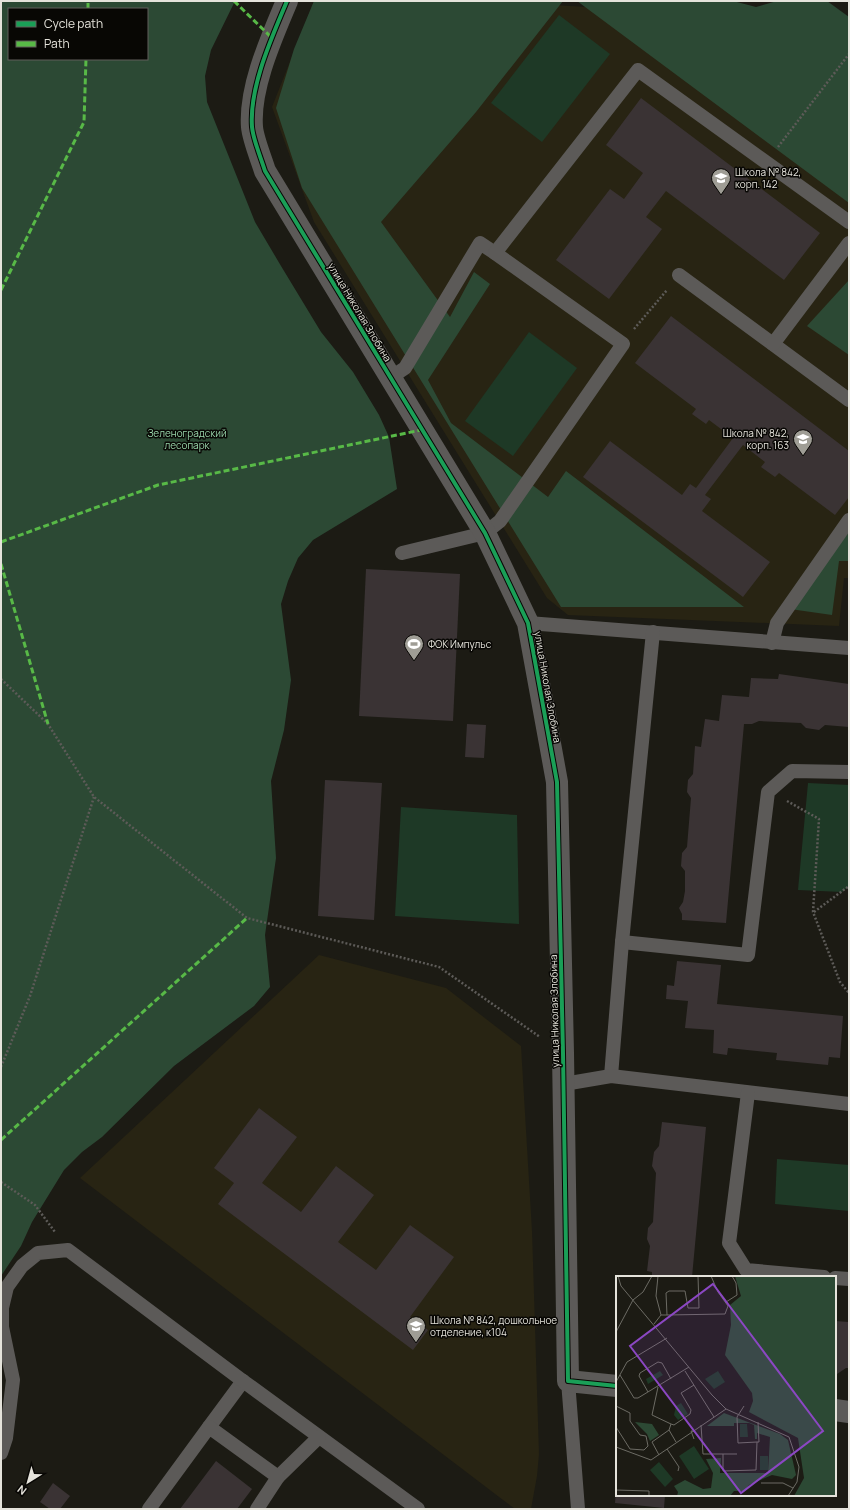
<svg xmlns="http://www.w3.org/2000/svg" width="850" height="1510" viewBox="0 0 850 1510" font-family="Manrope,sans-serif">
<rect width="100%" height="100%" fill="#1c1b14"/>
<g fill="#282413">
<path d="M 314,1 L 489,1 L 836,22 L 849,32 L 849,578 L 844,578 L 839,626 L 568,615 L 547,598 L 314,222 L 272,107 Z"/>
<path d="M 319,955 L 446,988 L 521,1046 L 532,1231 L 539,1454 L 537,1476 L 531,1509 L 515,1509 L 80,1178 Z"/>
</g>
<g fill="#1e3926">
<path d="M 559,15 L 610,54 L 542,142 L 491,103 Z"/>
<path d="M 529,332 L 577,368 L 513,456 L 465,421 Z"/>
<path d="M 808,783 L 849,785 L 849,886 L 842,892 L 798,890 Z"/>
<path d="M 401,807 L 517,815 L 519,924 L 395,916 Z"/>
<path d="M 777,1159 L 849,1165 L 849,1211 L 775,1204 Z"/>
</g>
<g fill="#2c4934" fill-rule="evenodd">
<path d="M 1,1 L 235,1 L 211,50 L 205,76 L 207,102 L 255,222 L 281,266 L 321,332 L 353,372 L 379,415 L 389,437 L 397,489 L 313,540 L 298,558 L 288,581 L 281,604 L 291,680 L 284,730 L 271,781 L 276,858 L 265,935 L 270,987 L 254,1006 L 174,1066 L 102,1137 L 82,1152 L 64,1170 L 32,1222 L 21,1246 L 1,1276 ZM 9,9 L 147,9 L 147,59 L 9,59 Z"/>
<path d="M 314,1 L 563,1 L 476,112 L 381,222 L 450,317 L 474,272 L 490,284 L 428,380 L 451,423 L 548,497 L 566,471 L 744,607 L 561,607 L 302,188 L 276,108 L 294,49 Z"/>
<path d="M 577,1 L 733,1 L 756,7 L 777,1 L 827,1 L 849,17 L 849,203 Z"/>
<path d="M 849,280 L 849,355 L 807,326 Z"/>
<path d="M 849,532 L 849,561 L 839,561 L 832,615 L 790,609 Z"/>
</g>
<g fill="#3a3334">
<path d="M 641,98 L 820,233 L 784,280 L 666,191 L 646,217 L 662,229 L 609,299 L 556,260 L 610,189 L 624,199 L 643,173 L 606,145 Z"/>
<path d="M 671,316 L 849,451 L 849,497 L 835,515 L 779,473 L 775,477 L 761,467 L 765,462 L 743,445 L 705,495 L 711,499 L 702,511 L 770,562 L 743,597 L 583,477 L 610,441 L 682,495 L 690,484 L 696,488 L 733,438 L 709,420 L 706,424 L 692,414 L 696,409 L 635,363 Z"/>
<path d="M 366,569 L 460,574 L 453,721 L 359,716 Z"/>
<path d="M 779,674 L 849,684 L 849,727 L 825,725 L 819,730 L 806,728 L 801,723 L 759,721 L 752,724 L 744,724 L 726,923 L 682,920 L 682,914 L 679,908 L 683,902 L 685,891 L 685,871 L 681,866 L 682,853 L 687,847 L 691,798 L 687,792 L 688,780 L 693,774 L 695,746 L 701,747 L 705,719 L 719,721 L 722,695 L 749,697 L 751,678 L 778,679 Z"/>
<path d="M 467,724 L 486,725 L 484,758 L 465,757 Z"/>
<path d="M 325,780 L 382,783 L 374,920 L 318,916 Z"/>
<path d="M 677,961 L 721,965 L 717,1004 L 843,1016 L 840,1058 L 829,1057 L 828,1065 L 776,1060 L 777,1053 L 728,1048 L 727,1055 L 713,1053 L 714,1030 L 685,1028 L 688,1001 L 666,999 L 667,985 L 674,986 Z"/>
<path d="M 259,1108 L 297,1137 L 262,1183 L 301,1212 L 336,1166 L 374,1195 L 338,1242 L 376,1270 L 410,1225 L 454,1257 L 410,1317 L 428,1330 L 413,1350 L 218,1204 L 234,1183 L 214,1168 Z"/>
<path d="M 662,1122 L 706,1127 L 692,1277 L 652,1277 L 652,1272 L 647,1271 L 650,1246 L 647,1239 L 648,1228 L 653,1222 L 656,1173 L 652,1166 L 654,1152 L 659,1146 Z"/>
<path d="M 835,1321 L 849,1322 L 849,1368 L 846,1368 L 837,1374 L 835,1374 Z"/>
<path d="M 216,1461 L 252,1489 L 237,1509 L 180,1509 Z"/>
<path d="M 53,1483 L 70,1496 L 60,1509 L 50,1509 L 40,1502 Z"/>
<path d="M 616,1489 L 617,1495 L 665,1495 L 664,1508 L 615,1503 Z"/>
</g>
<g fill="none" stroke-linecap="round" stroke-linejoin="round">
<g stroke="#5d5b58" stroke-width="2.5" stroke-dasharray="2 2" stroke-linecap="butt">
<path d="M 778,147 L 849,54"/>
<path d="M 634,329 L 667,290"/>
<path d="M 1,679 L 48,724 L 94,797 L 247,918 L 439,967 L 540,1037"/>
<path d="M 787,801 L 819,819 L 813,912 L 840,982 L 849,993"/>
<path d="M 814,912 L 849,886"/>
<path d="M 1,1067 L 30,996 L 94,797"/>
<path d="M 1,1182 L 35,1205 L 55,1232"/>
</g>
<g stroke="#5c5a58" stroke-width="14">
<path d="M 679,275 L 849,400"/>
<path d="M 773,344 L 849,243"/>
<path d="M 390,378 L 405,368 L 480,243 L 495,253"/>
<path d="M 402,553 L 485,533 L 500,521 L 623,344 L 495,253 L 638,70 L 849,222"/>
<path d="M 528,623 L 849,648"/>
<path d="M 772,643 L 777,623 L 849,520"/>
<path d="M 622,942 L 748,955 L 768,792 L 792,771 L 849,772"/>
<path d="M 611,1076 L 622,942 L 653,632"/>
<path d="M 564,1084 L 611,1076 L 849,1104"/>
<path d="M 748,1093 L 729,1243 L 746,1270 L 824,1277"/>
<path d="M 835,1278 L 849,1279"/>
<path d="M 568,1381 L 578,1509"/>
<path d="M 209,1427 L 243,1381"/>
<path d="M 1,1453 L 6,1438 L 13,1380 L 2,1327 L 2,1308 L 7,1287 L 22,1266 L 38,1253 L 68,1250 L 243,1381 L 418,1509"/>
<path d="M 278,1477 L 319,1437"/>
<path d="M 149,1509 L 209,1427 L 278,1477 L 257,1509"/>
</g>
<g stroke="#5c5a58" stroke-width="22">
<path d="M 287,1 C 272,37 249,87 252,127 C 253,139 261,158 265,171 L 485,533 L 528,623 L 557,782 L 563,1053 L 568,1381 L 617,1386"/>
<path d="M 835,1410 L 849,1412"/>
</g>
<g stroke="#58b947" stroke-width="3" stroke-dasharray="6 3" stroke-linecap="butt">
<path d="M 234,1 L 272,38"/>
<path d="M 88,9 L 88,1"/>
<path d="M 1,290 L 84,122 L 86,59"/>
<path d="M 1,542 L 158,485 L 421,430"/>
<path d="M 1,564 L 48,724"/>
<path d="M 1,1140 L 247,918"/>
</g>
<g stroke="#080704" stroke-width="6">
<path id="cycleway" d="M 287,1 C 272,37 249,87 252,127 C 253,139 261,158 265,171 L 485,533 L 528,623 L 557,782 L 563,1053 L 568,1381 L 617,1386"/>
</g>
<use href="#cycleway" stroke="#1a9f57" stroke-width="4"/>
</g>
<defs>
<g id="school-pin" transform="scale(1)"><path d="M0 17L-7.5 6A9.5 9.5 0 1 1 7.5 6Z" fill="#9f9d95" stroke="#080704"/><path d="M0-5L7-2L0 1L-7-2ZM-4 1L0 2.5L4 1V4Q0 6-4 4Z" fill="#fff"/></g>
<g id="stadium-pin" transform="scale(1)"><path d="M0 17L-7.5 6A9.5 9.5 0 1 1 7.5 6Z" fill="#9f9d95" stroke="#080704"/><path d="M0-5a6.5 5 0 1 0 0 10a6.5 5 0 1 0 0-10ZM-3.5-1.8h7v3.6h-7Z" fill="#fff"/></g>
</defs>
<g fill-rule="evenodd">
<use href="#school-pin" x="721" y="178"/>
<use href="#school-pin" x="803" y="439"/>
<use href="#stadium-pin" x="414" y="644"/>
<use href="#school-pin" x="416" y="1326"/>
</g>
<g text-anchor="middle" stroke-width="3" stroke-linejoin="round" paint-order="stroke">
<g font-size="10" fill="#e5e3db" stroke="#080704" text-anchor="start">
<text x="735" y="176">Школа № 842,<tspan x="735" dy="12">корп. 142</tspan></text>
<text x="789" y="437" text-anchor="end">Школа № 842,<tspan x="789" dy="12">корп. 163</tspan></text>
<text x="428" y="648">ФОК Импульс</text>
<text x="430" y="1324">Школа № 842, дошкольное<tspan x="430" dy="12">отделение, к104</tspan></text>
</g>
<g font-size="10" fill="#e5e3db" stroke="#080704">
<text transform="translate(360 312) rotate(59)" y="4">улица Николая Злобина</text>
<text transform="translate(548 687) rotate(80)" y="4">улица Николая Злобина</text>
<text transform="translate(554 1011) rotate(-91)" y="4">улица Николая Злобина</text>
</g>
<g font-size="10" fill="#99d6ab" stroke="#080704">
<text x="187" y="437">Зеленоградский<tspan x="187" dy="12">лесопарк</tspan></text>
</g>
</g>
<g transform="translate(616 1276)">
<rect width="220" height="220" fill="#1c1b14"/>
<path d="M 44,95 L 47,99 L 32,108 L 30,103 ZM 102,95 L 109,106 L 98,113 L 89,103 ZM 65,127 L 72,138 L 62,144 L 58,139 L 60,130 ZM 124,148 L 131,148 L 132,161 L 124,161 ZM 78,170 L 93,193 L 78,203 L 63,180 ZM 144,180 L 152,180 L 152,194 L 144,194 ZM 43,186 L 57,203 L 49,211 L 34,194 Z" fill="#1e3926"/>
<path d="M 119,0 L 220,0 L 220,220 L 178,220 L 188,202 L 182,162 L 133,136 L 137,125 L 136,117 L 109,79 L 115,49 L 114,29 L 125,20 ZM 108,137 L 164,158 L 172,164 L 180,199 L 176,203 L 156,199 L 133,209 L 129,215 L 118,215 L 114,220 L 61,220 L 62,216 L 58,210 L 69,204 L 87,213 L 95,212 L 97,197 L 90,183 L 105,182 L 104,197 L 152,197 L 154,161 L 141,157 L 141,163 L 139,163 L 138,149 L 133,147 L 118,147 L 118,150 L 91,150 ZM 19,146 L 36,148 L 43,159 L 34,165 L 31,158 Z" fill="#2c4934"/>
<path fill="none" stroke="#6c6b64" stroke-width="1" d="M 2,0 L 5,10 L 96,119 L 110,133 L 173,161 L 183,191 L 181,206 L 172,220M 110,26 L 121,19 L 120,7 L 116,0M 45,39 L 51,39 L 50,17 L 53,15 L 69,15 L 72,32 L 83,32 L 82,0M 51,39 L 109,38 L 112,30 L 102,16 L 95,0M 38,48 L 45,39 L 40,20 L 42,0M 0,56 L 17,24 L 27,16 L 36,0M 69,95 L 98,141M 4,99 L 18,122 L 22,122 L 73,91M 0,106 L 11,86 L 51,62M 42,111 L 36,139 L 55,148M 32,116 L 23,100 L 24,97 L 42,86 L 46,87 L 55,103M 0,130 L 14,137 L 14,145 L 24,159 L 30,160 L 32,170 L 28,174 L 14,173 L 0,151M 85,149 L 87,178 L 121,178M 53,154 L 55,148 L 58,149 L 74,138 L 75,134 L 65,117 L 78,109M 78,163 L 75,155 L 78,155 L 82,160M 141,166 L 143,166 L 142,146M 0,171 L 35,184 L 110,133M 51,173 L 63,191 L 62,195M 107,178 L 107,195 L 140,194 L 141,166 L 122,167 L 121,141 L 128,130M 43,179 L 36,166 L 53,154 L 60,166M 145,207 L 167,207 L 177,212M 0,214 L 33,215 L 33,220"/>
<path fill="#8b47c3" fill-opacity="0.15" stroke="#8b47c3" stroke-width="2" d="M 97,8 L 207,155 L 125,217 L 14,70 Z"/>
<rect width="220" height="220" fill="none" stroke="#e5e3db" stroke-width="2"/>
</g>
<rect width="850" height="1510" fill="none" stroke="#e5e3db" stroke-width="4"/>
<rect x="8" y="8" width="140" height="52" fill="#080704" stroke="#605f5a"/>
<rect x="16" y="21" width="20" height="6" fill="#1a9f57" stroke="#605f5a"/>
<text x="44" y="28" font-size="12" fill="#e5e3db">Cycle path</text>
<rect x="16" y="41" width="20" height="6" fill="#58b947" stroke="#605f5a"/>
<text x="44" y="48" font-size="12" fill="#e5e3db">Path</text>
<g transform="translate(28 1482) rotate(217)" stroke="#080704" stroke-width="3" paint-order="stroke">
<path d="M0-3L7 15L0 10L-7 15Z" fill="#e5e3db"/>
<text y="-6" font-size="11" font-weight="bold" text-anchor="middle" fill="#e5e3db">N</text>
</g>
</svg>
